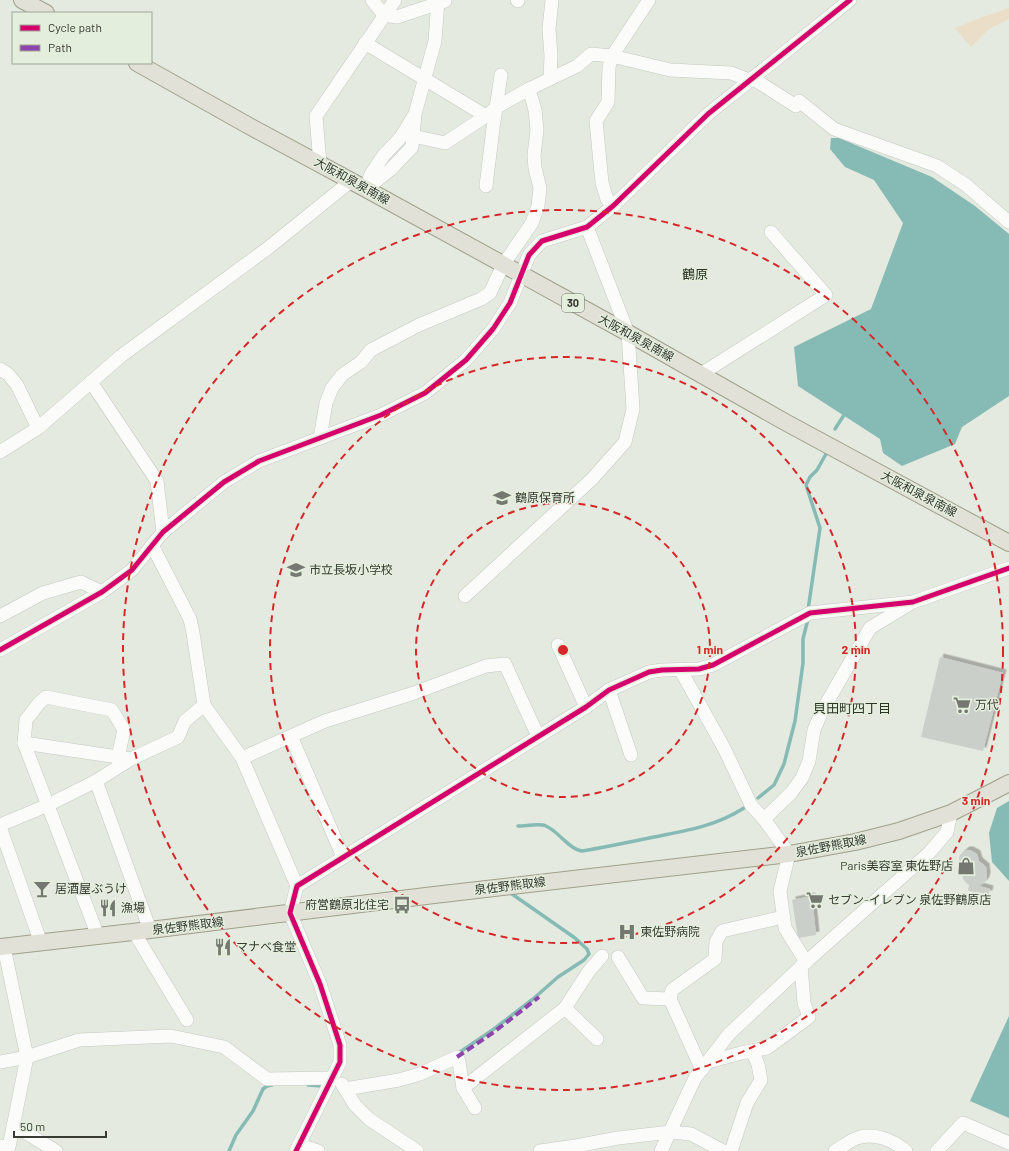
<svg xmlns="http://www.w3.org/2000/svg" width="1009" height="1151" viewBox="0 0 1009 1151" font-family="Barlow,'Noto Sans JP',sans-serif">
<defs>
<filter id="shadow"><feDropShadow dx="3.5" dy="-3.5" stdDeviation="0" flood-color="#0004"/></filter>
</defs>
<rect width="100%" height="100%" fill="#e5eae0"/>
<path fill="#eadec8" d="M 1009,8 L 1009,19 L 989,29 L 971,47 L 955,28 L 977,19 Z"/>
<g fill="#86bbb5">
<path d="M 831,138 L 839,138 L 932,177 L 975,206 L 1009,234 L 1009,396 L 962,427 L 955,444 L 902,466 L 883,453 L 880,439 L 798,386 L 794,347 L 871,309 L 903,223 L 874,180 L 845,167 L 830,149 Z"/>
<path d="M 1009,801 L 1009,881 L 992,862 L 989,833 L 997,808 Z"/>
<path d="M 1009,1016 L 1009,1118 L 970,1101 Z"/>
</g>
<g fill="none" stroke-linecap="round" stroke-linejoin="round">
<g stroke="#86bbb5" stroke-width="3.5">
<path d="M 835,429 L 844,415"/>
<path d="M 808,610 L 820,528 L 806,485 L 810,477 L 817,470 L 826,454"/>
<path d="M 758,798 L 774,785 L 784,764 L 795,721 L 803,663 L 803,639 L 808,619"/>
<path d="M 518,826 C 526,826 540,823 546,826 C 558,831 570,850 582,851 C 606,847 630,842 654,837 C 686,831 716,826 744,808"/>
<path d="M 457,1054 L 494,1029 L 533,999 L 558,977 L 584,960 L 589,954 L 587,949 L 575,938 L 512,894"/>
<path d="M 308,1085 L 321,1086"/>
<path d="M 229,1151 L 236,1135 L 253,1111 L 263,1089 L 267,1086 L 272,1085"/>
</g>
</g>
<g fill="#cad0c9" filter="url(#shadow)">
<path d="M 940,657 L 1003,673 L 983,751 L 921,737 Z"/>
<path d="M 966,850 L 970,850 L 977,854 L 979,861 L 986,867 L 987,876 L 986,880 L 984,883 L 979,886 L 990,889 L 989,894 L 968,891 L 969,885 L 966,883 L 963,879 L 962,867 L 960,864 L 959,858 L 960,855 Z"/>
<path d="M 812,896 L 816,935 L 798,938 L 792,900 Z"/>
</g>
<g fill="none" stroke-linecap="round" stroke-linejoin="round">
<g stroke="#c4c8c1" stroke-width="14">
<g id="minor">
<path d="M 372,0 L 384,15 L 397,17 L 445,1"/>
<path d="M 517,0 L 518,1"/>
<path d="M 365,43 L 486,116"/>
<path d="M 752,78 L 796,106 L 799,101 L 834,129 L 937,166 L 966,185 L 1009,222"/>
<path d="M 550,79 L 551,56 L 549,29 L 552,0"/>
<path d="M 413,136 L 445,143 L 486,116 L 497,107 L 529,89 L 577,66 L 591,54 L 612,56 L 670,70 L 731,73 L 749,80"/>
<path d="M 320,164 L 316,116 L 395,0"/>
<path d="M 486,186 L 493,128 L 501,75"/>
<path d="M 366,188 L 371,174 L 384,155 L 401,137 L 413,117"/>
<path d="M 366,189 L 390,170 L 412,147 L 415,114 L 435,41 L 438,0"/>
<path d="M 613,206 L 607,199 L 602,183 L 596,121 L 608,102 L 609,67 L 612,56 L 649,0"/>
<path d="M 0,369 L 8,374 L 17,385 L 38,428"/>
<path d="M 701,374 L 826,295 L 771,232"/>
<path d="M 91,382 L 157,481 L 163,532"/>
<path d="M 320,438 L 326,403 L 332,388 L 342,375 L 361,362 L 371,350 L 419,325 L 481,299 L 490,293 L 503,265 L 532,223 L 538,206 L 540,188 L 535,168 L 534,155 L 537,130 L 535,110 L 529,89"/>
<path d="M 0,452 L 38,428 L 121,356 L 268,248 L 351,181"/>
<path d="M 152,545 L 190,619 L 193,633 L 204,705 L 242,758 L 297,886"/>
<path d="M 465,596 L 592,479 L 625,442 L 633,409 L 628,333 L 587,227"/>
<path d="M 0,616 L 43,593 L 81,582 L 102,592"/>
<path d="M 558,645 L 586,707"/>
<path d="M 0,650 L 102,592 L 132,570 L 163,532 L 224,482 L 259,461 L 381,415 L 425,393 L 466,360 L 493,329 L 510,303 L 529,255 L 542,241 L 587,227 L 613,206 L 708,114 L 850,0"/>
<path d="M 680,669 L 725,750 L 751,805 L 764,819"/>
<path d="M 609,690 L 631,755"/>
<path d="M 291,736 L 343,857"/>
<path d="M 24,743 L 131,759 L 178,737 L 185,721 L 204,705"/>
<path d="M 242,758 L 325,721 L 414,693 L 486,666 L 505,664 L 538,736"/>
<path d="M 96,781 L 150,930"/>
<path d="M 0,825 L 48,805 L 96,781 L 131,759"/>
<path d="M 0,827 L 41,943"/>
<path d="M 134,932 L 187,1020"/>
<path d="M 98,936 L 24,743 L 26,720 L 39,703 L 46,697 L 112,710 L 124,730 L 118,757"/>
<path d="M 618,957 L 643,998 L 670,999"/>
<path d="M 806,962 L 785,928 L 780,891 L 789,854 L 764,819 L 791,793 L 802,778 L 809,761 L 814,730 L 822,711 L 870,628 L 908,605"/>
<path d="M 565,1008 L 589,971 L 602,956"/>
<path d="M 0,1062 L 27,1057 L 79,1040 L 171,1036 L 224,1047 L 267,1079 L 332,1078"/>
<path d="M 708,1062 L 741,1053 L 767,1048 L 809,1017 L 804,1003 L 801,966"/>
<path d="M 702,1070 L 670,999 L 672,990 L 715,959 L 716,942 L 722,931 L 783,917"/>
<path d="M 342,1084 L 355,1105 L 369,1119 L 417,1151"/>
<path d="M 463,1088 L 565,1008 L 597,1039"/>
<path d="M 345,1089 L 399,1080 L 420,1074 L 457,1057 L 459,1062 L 463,1088 L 475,1108"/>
<path d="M 13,1125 L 56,1151"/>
<path d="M 299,1145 L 318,1151"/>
<path d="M 0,1146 L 9,1147 L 27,1057 L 4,947"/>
<path d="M 296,1151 L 340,1062 L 340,1045 L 320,984 L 290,913 L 297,886 L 586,707 L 609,690 L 649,672 L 662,670 L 699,669 L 713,665 L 810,613 L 913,602 L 1009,568"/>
<path d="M 540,1151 L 576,1146 L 618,1138 L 671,1132 L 691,1134 L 723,1151"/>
<path d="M 661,1151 L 695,1078 L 729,1034 L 806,962 L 929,853 L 947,832 L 951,813"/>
<path d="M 731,1151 L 747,1103 L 761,1080 L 758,1064 L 752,1051"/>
<path d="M 835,1151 C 842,1147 849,1141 857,1138 C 874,1132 893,1140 906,1151"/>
<path d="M 937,1151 L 963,1123 L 1009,1143"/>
</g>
</g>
<g stroke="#9fa08b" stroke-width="18">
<g id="major">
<path d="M 22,0 L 46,13"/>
<path d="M 137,63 L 251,127 L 366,189 L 628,333 L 785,422 L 1009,543"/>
<path d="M 0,947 L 150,930 L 434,895 L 789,854 L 855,842 L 899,831 L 951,813 L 1009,783"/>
</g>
</g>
<use href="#minor" stroke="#fbfcfa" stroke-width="13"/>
<use href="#major" stroke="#e1e1d7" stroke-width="16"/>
<path stroke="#8e44ad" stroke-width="4" stroke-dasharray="8 4" stroke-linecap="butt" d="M 457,1057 L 494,1032 L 539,997"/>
<g stroke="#e4eedc" stroke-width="8">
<g id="cycleway">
<path d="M 0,650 L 102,592 L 132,570 L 163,532 L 224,482 L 259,461 L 381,415 L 425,393 L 466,360 L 493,329 L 510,303 L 529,255 L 542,241 L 587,227 L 613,206 L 708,114 L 850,0"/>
<path d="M 296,1151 L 340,1062 L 340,1045 L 320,984 L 290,913 L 297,886 L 586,707 L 609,690 L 649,672 L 662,670 L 699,669 L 713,665 L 810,613 L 913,602 L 1009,568"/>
</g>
</g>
<use href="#cycleway" stroke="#d6006c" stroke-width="5"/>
</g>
<g fill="none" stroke="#d62828" stroke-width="2" stroke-dasharray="7 5">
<circle cx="563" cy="650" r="147"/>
<circle cx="563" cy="650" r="293"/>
<circle cx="563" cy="650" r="440"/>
</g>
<defs>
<g id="school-bare" transform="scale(1.38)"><path d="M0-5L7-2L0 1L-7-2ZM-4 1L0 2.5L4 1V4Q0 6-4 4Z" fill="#747870" stroke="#e4eedc" stroke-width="2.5" paint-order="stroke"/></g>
<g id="supermarket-bare" transform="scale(1.38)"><path d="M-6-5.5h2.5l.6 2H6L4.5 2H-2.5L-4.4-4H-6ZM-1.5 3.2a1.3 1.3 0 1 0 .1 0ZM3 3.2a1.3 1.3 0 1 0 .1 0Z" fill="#747870" stroke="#e4eedc" stroke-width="2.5" paint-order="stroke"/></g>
<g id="shop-bare" transform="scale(1.38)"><path d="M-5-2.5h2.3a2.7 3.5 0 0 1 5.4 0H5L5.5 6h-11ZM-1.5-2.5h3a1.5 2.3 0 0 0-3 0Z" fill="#747870" stroke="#e4eedc" stroke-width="2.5" paint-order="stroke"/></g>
<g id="bar-bare" transform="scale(1.38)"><path d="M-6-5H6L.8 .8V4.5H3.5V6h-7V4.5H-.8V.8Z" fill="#747870" stroke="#e4eedc" stroke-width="2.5" paint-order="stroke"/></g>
<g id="bus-bare" transform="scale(1.38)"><path d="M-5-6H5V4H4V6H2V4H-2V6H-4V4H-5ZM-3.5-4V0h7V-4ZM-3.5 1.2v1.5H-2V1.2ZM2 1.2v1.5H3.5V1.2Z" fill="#747870" stroke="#e4eedc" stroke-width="2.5" paint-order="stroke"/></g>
<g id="restaurant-bare" transform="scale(1.38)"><path d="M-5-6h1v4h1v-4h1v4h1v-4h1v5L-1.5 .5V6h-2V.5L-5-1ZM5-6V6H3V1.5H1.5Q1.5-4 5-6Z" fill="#747870" stroke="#e4eedc" stroke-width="2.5" paint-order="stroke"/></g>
<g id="hospital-bare" transform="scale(1.38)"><path d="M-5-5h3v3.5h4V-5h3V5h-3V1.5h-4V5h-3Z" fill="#747870" stroke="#e4eedc" stroke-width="2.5" paint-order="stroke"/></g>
</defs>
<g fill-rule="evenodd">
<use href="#school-bare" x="502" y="498"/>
<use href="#school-bare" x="296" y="570"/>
<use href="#supermarket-bare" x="962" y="705"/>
<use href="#shop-bare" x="966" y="866"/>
<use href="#bar-bare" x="42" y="889"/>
<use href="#supermarket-bare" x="815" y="900"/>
<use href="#bus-bare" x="402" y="905"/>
<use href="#restaurant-bare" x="108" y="908"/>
<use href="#hospital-bare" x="627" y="932"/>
<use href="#restaurant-bare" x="223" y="947"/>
</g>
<g text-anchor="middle" stroke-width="3" stroke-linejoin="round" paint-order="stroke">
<rect fill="#e4eedc" stroke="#6b7166" stroke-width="1" x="562" y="294" width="22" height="18" rx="3"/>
<g font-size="11" font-weight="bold" fill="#373b34">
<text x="573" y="307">30</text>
</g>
<g font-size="12" fill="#373b34" stroke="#e4eedc">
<text transform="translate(352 181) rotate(29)" y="4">大阪和泉泉南線</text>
<text transform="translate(636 338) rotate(29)" y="4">大阪和泉泉南線</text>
<text transform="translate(919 494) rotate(28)" y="4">大阪和泉泉南線</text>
<text transform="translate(831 846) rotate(-11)" y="4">泉佐野熊取線</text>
<text transform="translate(510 886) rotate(-7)" y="4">泉佐野熊取線</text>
<text transform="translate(188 926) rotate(-7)" y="4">泉佐野熊取線</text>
</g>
<g font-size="12" fill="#373b34" stroke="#e4eedc" text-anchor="start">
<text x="515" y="502">鶴原保育所</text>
<text x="309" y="574">市立長坂小学校</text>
<text x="975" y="709">万代</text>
<text x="953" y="870" text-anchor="end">Paris美容室 東佐野店</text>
<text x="55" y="893">居酒屋ぶうけ</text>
<text x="828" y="904">セブン-イレブン 泉佐野鶴原店</text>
<text x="389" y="909" text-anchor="end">府営鶴原北住宅</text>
<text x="121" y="912">漁場</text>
<text x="640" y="936">東佐野病院</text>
<text x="236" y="951">マナベ食堂</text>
</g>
<g font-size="13" fill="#2d3527" stroke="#e4eedc">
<text x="695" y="279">鶴原</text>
<text x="852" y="713">貝田町四丁目</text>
</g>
</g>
<circle cx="563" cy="650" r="6" fill="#d62828" stroke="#e4eedc" stroke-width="2"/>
<g font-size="12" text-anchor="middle" font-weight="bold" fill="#d62828" stroke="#e4eedc" stroke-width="3" stroke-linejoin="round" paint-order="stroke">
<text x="710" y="654">1 min</text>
<text x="856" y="654">2 min</text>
<text x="976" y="805">3 min</text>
</g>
<rect x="12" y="12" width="140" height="52" fill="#e4eedc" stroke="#9fa699"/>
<rect x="20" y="25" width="20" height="6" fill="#d6006c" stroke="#9fa699"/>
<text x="48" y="32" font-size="12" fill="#373b34">Cycle path</text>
<rect x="20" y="45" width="20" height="6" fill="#8e44ad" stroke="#9fa699"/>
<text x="48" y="52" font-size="12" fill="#373b34">Path</text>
<path d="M14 1131v6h92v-6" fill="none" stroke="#373b34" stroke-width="2"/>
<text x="20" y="1131" font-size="12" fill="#373b34" stroke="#e4eedc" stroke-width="3" paint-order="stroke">50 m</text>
</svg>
